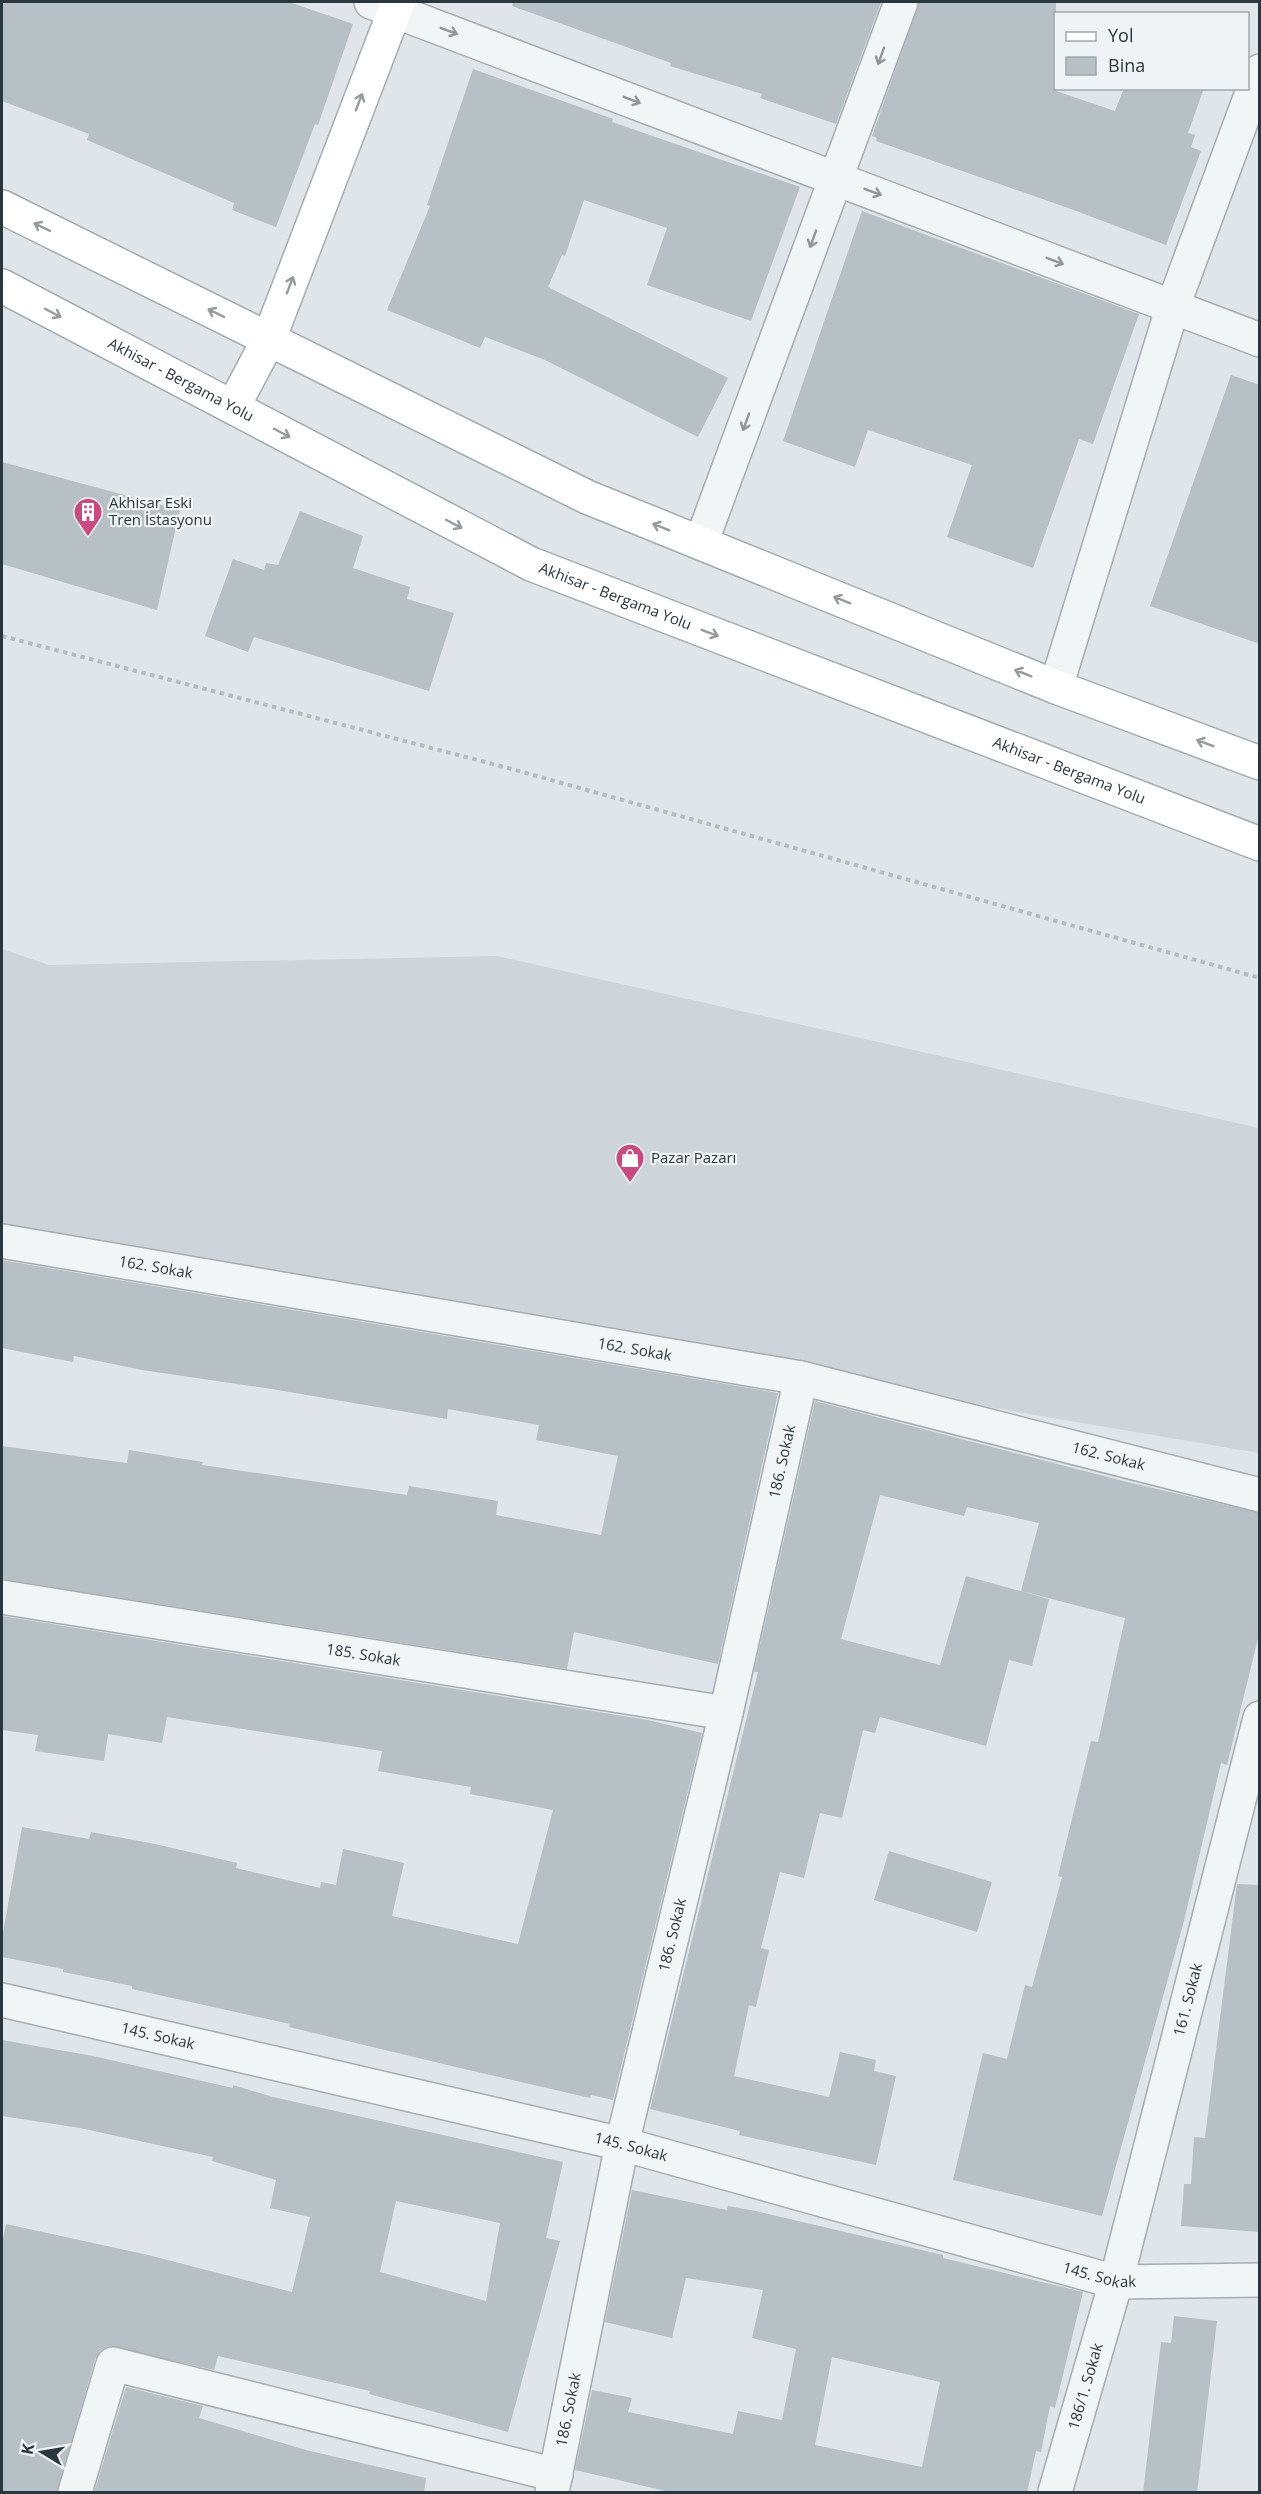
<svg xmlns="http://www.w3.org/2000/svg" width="1261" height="2494" viewBox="0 0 1261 2494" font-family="'Open Sans',sans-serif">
<rect width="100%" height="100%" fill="#dfe5e8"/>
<path fill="#cdd5da" d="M 2,949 L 49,965 L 497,956 L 1259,1128 L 1259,1453 L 2,1239 Z"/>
<g fill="#b7c0c4" fill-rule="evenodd">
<path d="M 2,2 L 289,2 L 353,24 L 318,125 L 315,124 L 276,227 L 232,210 L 234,203 L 87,140 L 89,134 L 2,101 Z"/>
<path d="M 513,2 L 881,2 L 836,124 L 760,98 L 762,94 L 670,66 L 671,63 L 512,6 Z"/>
<path d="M 919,2 L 1056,2 L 1056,91 L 1115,111 L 1124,88 L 1204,88 L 1188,133 L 1195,135 L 1191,147 L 1201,151 L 1166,245 L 1071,209 L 876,141 L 877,138 L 872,136 Z"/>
<path d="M 473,69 L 613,119 L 612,122 L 800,187 L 751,321 L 647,285 L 667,228 L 584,200 L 565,256 L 562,255 L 548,287 L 728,378 L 698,437 L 545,360 L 485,337 L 480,348 L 387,310 L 430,206 L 427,205 Z"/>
<path d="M 862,211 L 1139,314 L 1093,444 L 1079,439 L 1033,568 L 947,537 L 972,465 L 868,430 L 855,467 L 783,441 Z"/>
<path d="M 1231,375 L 1260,385 L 1260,644 L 1150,606 Z"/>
<path d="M 2,462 L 180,510 L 157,610 L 2,564 Z"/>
<path d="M 300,511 L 363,536 L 353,568 L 410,587 L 407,599 L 454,613 L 429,691 L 254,637 L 248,652 L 205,636 L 233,559 L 264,570 L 266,563 L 278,565 Z"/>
<path d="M 2,1260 L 778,1393 L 718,1664 L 574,1632 L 567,1669 L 2,1579 L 2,1446 L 127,1463 L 129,1450 L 203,1462 L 202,1465 L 407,1495 L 409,1486 L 498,1501 L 496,1515 L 601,1535 L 618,1456 L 536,1440 L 539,1425 L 448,1409 L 447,1419 L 272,1389 L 142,1370 L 74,1356 L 73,1362 L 2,1348 Z"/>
<path d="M 815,1401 L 1123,1481 L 1260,1513 L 1260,1630 L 1227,1765 L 1221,1763 L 1184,1921 L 1102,2216 L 953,2180 L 983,2053 L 1007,2059 L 1025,1985 L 1032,1987 L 1062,1877 L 1058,1876 L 1091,1741 L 1098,1742 L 1125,1618 L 1021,1591 L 1039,1523 L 967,1507 L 964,1516 L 880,1495 L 841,1639 L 940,1665 L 966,1576 L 1049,1599 L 1032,1666 L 1009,1660 L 986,1746 L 880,1717 L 875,1733 L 863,1730 L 842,1818 L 820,1813 L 804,1878 L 780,1872 L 761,1948 L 769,1950 L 756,2007 L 749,2005 L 734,2076 L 829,2097 L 840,2052 L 876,2060 L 874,2071 L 896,2076 L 876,2165 L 739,2135 L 740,2131 L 650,2109 L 758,1672 L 754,1672 Z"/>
<path d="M 2,1616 L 648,1720 L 702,1733 L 613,2100 L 591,2095 L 590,2098 L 460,2068 L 289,2027 L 290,2024 L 132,1989 L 132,1986 L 63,1972 L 63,1969 L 2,1957 L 2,1938 L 22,1827 L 89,1839 L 91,1832 L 155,1844 L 237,1863 L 236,1868 L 320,1888 L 321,1882 L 336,1885 L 343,1849 L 404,1863 L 392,1916 L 518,1944 L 553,1810 L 470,1794 L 471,1787 L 378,1771 L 382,1751 L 167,1717 L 162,1743 L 108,1734 L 104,1761 L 35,1751 L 38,1735 L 2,1730 Z"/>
<path d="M 889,1851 L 992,1882 L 977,1932 L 874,1900 Z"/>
<path d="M 1237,1884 L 1260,1885 L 1260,2232 L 1181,2226 L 1184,2184 L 1191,2184 L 1194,2137 L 1205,2138 Z"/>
<path d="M 2,2040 L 93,2056 L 233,2088 L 233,2085 L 273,2097 L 563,2162 L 546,2238 L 560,2241 L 508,2432 L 369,2394 L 370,2391 L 218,2356 L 214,2370 L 109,2346 L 100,2350 L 95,2359 L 57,2493 L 2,2493 L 2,2244 L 6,2224 L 148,2255 L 292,2292 L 310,2217 L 270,2208 L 276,2180 L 212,2161 L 213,2157 L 80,2128 L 2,2116 ZM 396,2201 L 500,2223 L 486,2301 L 380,2272 Z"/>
<path d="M 632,2190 L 727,2210 L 728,2206 L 756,2211 L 943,2255 L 943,2258 L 1083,2292 L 1055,2408 L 1050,2406 L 1041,2452 L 1036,2451 L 1027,2493 L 674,2493 L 575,2470 L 592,2390 L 632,2398 L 628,2412 L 733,2434 L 738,2411 L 782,2420 L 796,2349 L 752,2338 L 763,2290 L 686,2278 L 672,2338 L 605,2322 ZM 832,2357 L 940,2382 L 922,2467 L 815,2445 Z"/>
<path d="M 1174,2316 L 1217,2321 L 1197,2493 L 1143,2493 L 1161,2342 L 1171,2343 Z"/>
<path d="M 126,2387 L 203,2406 L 199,2418 L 306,2450 L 426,2478 L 424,2493 L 94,2493 Z"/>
</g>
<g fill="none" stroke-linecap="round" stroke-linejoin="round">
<g stroke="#a5adb2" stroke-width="36">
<g id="street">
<path d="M 371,2 L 1260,340"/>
<path d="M 701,543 L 901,2"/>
<path d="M 1056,687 L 1173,306 L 1260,71"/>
<path id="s1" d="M 2,1241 L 801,1378 L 1260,1495"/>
<path id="s2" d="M 2,1597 L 726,1713"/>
<path id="s3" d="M 2,2000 L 622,2144 L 1116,2282 L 1260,2280"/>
<path d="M 75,2492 L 113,2364 L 556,2475"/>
<path id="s4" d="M 552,2492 L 622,2144 L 726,1713 L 801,1378"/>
<path id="s5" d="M 1055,2492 L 1116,2282 L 1260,1718"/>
</g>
</g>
<g stroke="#a5adb2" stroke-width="36">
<path id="secondary" d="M 233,407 L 269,339 L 398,2"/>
</g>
<g stroke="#9fadb3" stroke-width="36">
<g id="primary">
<path d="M 2,207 L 587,497 L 1056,687 L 1260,763"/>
<path id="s6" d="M 2,286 L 531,564 L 1260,844"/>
</g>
</g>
<path stroke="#b6bcbf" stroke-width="4" stroke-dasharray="4.5 4.5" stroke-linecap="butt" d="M 2,636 L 508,768 L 1260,978"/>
<use href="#street" stroke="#f2f5f6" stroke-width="33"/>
<use href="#secondary" stroke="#fff" stroke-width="33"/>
<use href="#primary" stroke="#fff" stroke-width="33"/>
</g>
<defs><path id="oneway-shaft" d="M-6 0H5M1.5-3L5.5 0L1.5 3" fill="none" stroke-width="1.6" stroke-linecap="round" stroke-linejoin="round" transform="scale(1.5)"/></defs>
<g stroke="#8e969a">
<use href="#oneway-shaft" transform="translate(449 31) rotate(21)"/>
<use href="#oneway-shaft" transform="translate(881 56) rotate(110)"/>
<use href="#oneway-shaft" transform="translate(632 100) rotate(21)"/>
<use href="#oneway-shaft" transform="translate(873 192) rotate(21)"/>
<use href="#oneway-shaft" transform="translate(813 239) rotate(110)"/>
<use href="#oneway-shaft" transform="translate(1055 261) rotate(21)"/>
<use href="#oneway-shaft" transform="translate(746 422) rotate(110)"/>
</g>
<g stroke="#949b9e">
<use href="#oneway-shaft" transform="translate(359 102) rotate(-69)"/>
<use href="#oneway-shaft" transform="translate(42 227) rotate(-154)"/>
<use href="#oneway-shaft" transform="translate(290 285) rotate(-69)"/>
<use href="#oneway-shaft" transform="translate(53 313) rotate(28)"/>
<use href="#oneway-shaft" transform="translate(216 313) rotate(-154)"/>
<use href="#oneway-shaft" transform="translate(282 433) rotate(28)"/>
<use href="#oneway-shaft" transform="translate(454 524) rotate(28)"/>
<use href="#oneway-shaft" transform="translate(661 527) rotate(-158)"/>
<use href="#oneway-shaft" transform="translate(842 600) rotate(-158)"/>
<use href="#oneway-shaft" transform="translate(710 633) rotate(21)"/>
<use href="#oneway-shaft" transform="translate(1023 673) rotate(-158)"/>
<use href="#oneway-shaft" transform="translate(1205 743) rotate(-159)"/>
</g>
<defs>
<g id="building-pin" transform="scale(1.5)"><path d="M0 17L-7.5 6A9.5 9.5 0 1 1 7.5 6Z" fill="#c74a81" stroke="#eff3f5"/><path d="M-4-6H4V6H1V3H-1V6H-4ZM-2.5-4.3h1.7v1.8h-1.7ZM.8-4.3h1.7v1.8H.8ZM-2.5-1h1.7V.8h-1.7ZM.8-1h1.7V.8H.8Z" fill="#fff"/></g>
<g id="shop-pin" transform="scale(1.5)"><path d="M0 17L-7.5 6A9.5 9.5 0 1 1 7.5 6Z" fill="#c74a81" stroke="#eff3f5"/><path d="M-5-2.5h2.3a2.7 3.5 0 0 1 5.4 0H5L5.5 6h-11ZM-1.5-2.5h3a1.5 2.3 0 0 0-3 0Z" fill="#fff"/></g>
</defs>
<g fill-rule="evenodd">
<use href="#building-pin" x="88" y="512"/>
<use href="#shop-pin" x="630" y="1158"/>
</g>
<g text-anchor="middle" stroke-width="4.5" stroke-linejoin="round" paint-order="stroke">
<g font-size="15" fill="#29373e" stroke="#eff3f5">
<text dy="5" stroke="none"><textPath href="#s6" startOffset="202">Akhisar - Bergama Yolu</textPath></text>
<text dy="5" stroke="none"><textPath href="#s6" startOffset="688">Akhisar - Bergama Yolu</textPath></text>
<text dy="5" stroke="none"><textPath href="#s6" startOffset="1174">Akhisar - Bergama Yolu</textPath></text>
<text dy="5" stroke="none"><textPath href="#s1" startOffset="156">162. Sokak</textPath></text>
<text dy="5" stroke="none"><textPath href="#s1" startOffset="642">162. Sokak</textPath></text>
<text dy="5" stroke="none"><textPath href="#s1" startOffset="1128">162. Sokak</textPath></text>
<text dy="5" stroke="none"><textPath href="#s4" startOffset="1056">186. Sokak</textPath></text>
<text dy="5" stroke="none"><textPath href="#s2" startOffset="366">185. Sokak</textPath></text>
<text dy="5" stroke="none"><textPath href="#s4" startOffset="570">186. Sokak</textPath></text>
<text dy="5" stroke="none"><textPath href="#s5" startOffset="510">161. Sokak</textPath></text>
<text dy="5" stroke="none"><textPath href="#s3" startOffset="160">145. Sokak</textPath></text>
<text dy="5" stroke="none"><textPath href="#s3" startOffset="646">145. Sokak</textPath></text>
<text dy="5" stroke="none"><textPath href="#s3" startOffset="1132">145. Sokak</textPath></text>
<text dy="5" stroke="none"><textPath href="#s5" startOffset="110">186/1. Sokak</textPath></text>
<text dy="5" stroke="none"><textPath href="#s4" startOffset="84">186. Sokak</textPath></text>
</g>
<g font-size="15" fill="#29373e" stroke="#eff3f5" text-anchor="start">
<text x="109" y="508">Akhisar Eski<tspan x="109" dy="17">Tren İstasyonu</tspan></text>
<text x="651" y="1163">Pazar Pazarı</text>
</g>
</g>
<rect width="1261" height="2494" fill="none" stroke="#29373e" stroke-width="6"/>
<rect x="1054" y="12" width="195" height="78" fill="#eff3f5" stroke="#a0a8ac" stroke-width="1.5"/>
<rect x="1066" y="32" width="30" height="9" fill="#ffffff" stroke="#a0a8ac" stroke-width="1.5"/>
<text x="1108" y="42" font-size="18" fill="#29373e">Yol</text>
<rect x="1066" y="57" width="30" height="18" fill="#b7c0c4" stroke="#a0a8ac" stroke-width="1.5"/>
<text x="1108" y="72" font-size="18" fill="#29373e">Bina</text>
<g transform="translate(42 2452) rotate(281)" stroke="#eff3f5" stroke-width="4.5" paint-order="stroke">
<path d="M0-4.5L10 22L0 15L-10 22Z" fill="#29373e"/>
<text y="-9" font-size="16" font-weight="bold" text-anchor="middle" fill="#29373e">K</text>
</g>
</svg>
